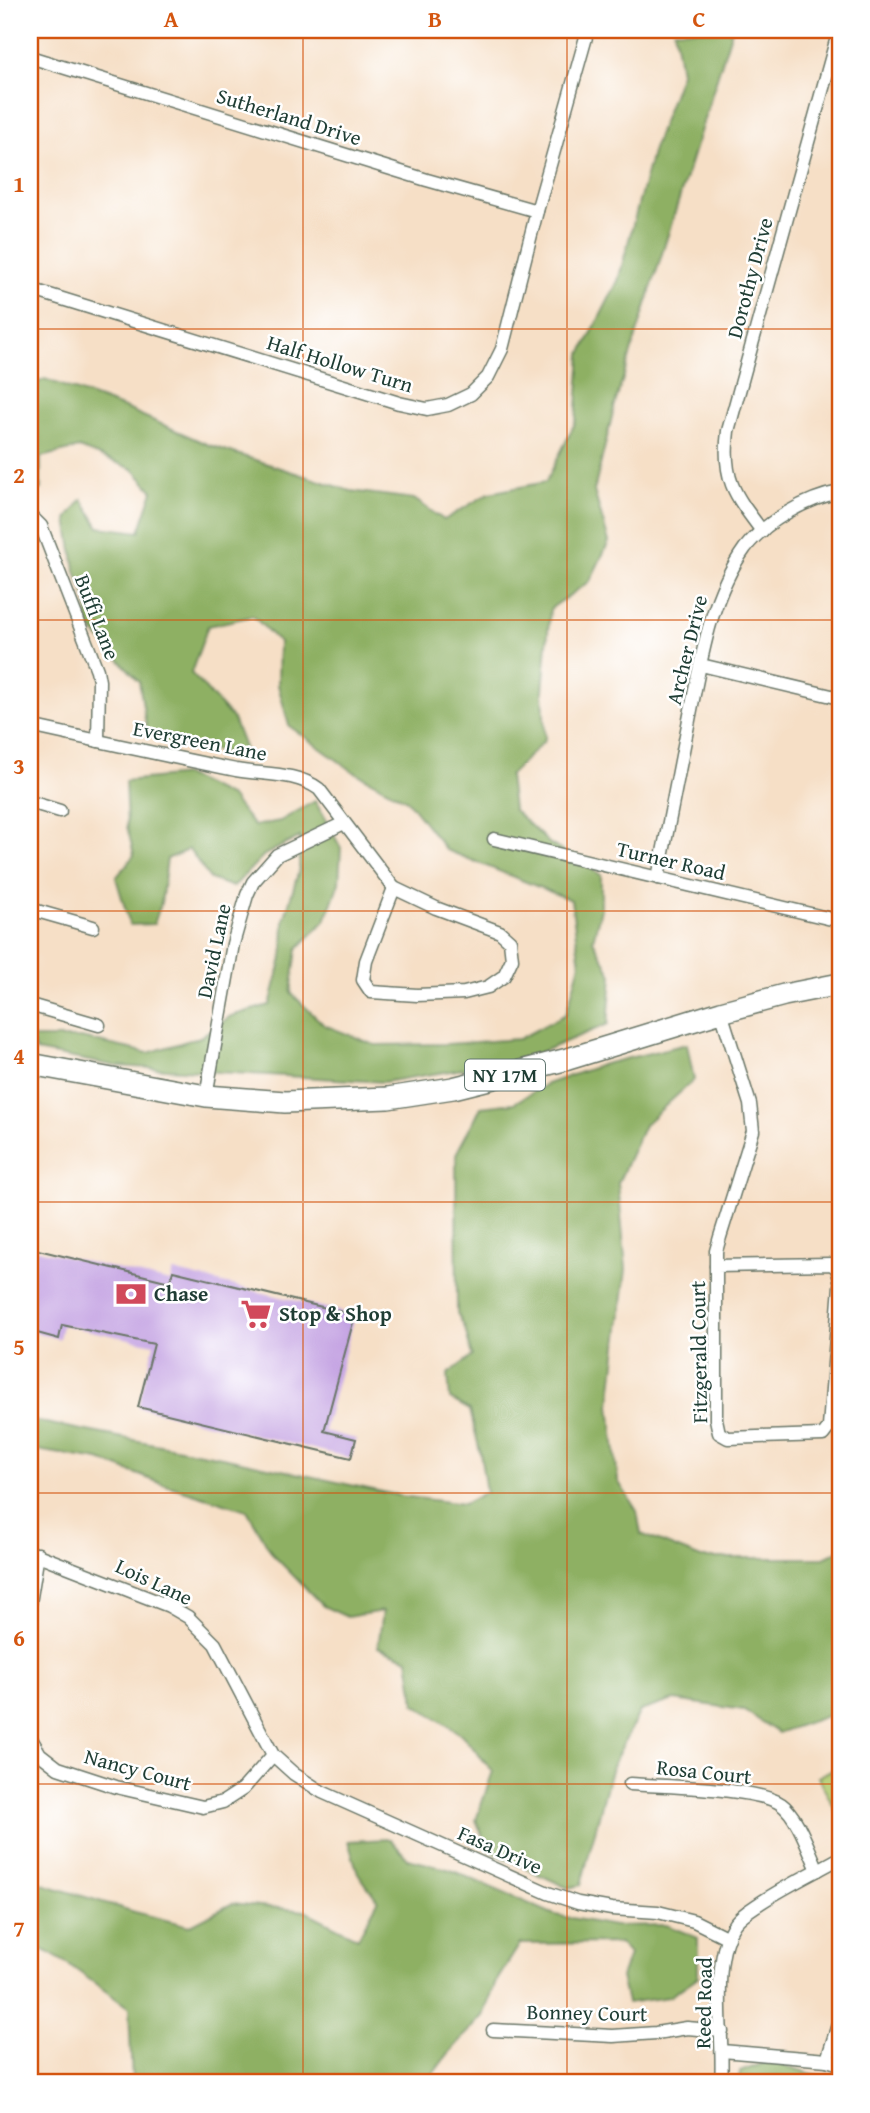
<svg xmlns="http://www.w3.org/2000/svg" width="870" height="2113" viewBox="0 0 870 2113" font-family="'Gentium Book Plus',serif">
<rect width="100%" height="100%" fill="#fff"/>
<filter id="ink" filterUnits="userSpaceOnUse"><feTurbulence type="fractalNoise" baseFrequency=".0143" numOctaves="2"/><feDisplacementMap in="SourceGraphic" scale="14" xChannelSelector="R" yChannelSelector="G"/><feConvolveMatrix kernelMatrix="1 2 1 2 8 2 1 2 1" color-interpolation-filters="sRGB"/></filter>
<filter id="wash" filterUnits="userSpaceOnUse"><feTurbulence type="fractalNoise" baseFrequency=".00686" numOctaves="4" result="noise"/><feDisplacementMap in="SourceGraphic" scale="28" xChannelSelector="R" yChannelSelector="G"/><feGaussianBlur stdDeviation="1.57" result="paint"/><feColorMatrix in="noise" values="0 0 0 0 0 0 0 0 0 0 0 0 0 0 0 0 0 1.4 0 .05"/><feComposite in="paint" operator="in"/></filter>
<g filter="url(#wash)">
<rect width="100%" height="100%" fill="#f6dfc6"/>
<path fill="#b3cc72" stroke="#698453" stroke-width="2" d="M 840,1765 L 840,1817 L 839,1817 L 818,1777 Z"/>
<g fill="#8eb064" stroke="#56764c" stroke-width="2">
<path d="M 674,30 L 732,30 L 615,404 L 594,491 L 609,542 L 590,581 L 550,609 L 543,691 L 545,740 L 509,776 L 513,809 L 549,843 L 601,875 L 601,909 L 593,940 L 612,975 L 608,1024 L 524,1059 L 384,1082 L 116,1066 L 36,1051 L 30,1038 L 81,1038 L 148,1053 L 200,1037 L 231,1016 L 270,1005 L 283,954 L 284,920 L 299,870 L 300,837 L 264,855 L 233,887 L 210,879 L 189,849 L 167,859 L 161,903 L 154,924 L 130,925 L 116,878 L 134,855 L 127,826 L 125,781 L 185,775 L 231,797 L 254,826 L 280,821 L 315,801 L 341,848 L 339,883 L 325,921 L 297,949 L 291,993 L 324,1025 L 375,1045 L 447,1044 L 519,1039 L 566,1014 L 580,964 L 571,900 L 446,850 L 407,800 L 354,772 L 289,726 L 278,685 L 279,642 L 253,616 L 208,626 L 191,673 L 233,719 L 247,755 L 164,743 L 147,732 L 139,681 L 88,626 L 87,600 L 75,569 L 67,519 L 82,499 L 99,527 L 139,532 L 153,491 L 133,469 L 79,448 L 41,457 L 41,489 L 30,494 L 30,386 L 45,379 L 127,409 L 209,445 L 351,491 L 414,499 L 444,520 L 489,493 L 546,482 L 576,421 L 581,354 L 618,281 L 653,149 L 681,73 Z"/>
<path d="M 687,1044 L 694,1080 L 644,1125 L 618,1183 L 626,1269 L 610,1405 L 618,1481 L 637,1511 L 641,1534 L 701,1558 L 824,1558 L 840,1550 L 840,1709 L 836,1713 L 778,1733 L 744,1710 L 674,1700 L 640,1711 L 612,1766 L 581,1885 L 568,1888 L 489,1851 L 476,1820 L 493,1771 L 462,1735 L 415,1704 L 408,1659 L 378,1647 L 383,1611 L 347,1617 L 323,1606 L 272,1554 L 247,1510 L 163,1484 L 99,1460 L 30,1449 L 30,1420 L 227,1458 L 401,1496 L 464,1504 L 486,1492 L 480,1452 L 470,1410 L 450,1399 L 448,1374 L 472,1356 L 465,1328 L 457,1313 L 456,1154 L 481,1107 L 514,1103 L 547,1084 L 604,1064 Z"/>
<path d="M 390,1839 L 408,1859 L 451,1870 L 555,1915 L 614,1926 L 666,1925 L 698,1938 L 698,1977 L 669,1997 L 627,2003 L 621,1977 L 629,1955 L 620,1943 L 520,1944 L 496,1982 L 483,2016 L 449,2053 L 426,2083 L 132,2083 L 129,2008 L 68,1964 L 30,1942 L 30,1880 L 135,1912 L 189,1926 L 233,1903 L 305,1911 L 358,1938 L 378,1901 L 358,1873 L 348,1841 Z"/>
<path d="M 769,2061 L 840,2082 L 840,2083 L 738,2083 L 740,2072 Z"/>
</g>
<g id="blocks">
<path fill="#c3a1e2" d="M 30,1248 L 170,1282 L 173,1271 L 355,1315 L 324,1431 L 356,1439 L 351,1458 L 138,1407 L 154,1344 L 62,1325 L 59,1339 L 30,1331 Z"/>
</g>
</g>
<g filter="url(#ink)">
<use href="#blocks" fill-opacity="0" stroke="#6a7667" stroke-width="2"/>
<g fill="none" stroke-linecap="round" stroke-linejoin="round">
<g stroke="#6a7667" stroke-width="15">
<g id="street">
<path d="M 30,57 L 427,180 L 537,211"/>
<path d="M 30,289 L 399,403 L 427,409 L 448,405 L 471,394 L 488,377 L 502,349 L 537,211 L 588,30"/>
<path d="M 30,515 L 41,526 L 97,670 L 99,681 L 98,741"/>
<path d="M 762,531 C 734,494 722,479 728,431 L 839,30"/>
<path d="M 701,665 L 840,698"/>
<path d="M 30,726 C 98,741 167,756 236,770 C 264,775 296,772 319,789 L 394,888"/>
<path d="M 30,802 L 60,811"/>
<path d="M 494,839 L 840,921"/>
<path d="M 658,878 C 668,827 678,776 688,725 C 700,666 709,598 745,548 C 766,521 807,498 840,492"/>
<path d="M 394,888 L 436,908 L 500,932 L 510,941 L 512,959 L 504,976 L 488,987 L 464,993 L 417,995 L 371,992 L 363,980 L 366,961 Z"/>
<path d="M 30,909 L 93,927"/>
<path d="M 30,1005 L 99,1025"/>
<path d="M 206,1096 L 233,944 L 247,895 L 253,882 L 277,855 L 344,823"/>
<path d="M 716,1266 L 716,1251 L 720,1237 L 753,1131 L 750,1104 L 721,1012"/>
<path d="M 840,1280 L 837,1268 L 831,1264 L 716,1266 L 716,1419 L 719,1433 L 728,1438 L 823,1435 L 829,1427 L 840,1286"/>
<path d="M 30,1552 L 169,1606 L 188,1617 L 215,1644 L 273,1755 L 294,1774 L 322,1792 L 548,1893 L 578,1903 L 612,1909 L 658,1912 L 694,1921 L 728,1938"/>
<path d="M 30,1603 L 38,1554"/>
<path d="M 30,1737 L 40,1754 L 58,1768 L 116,1787 L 203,1807 L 223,1802 L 243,1789 L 273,1755"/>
<path d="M 630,1784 C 664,1787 755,1787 781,1804 C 798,1816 809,1851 818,1870"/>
<path d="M 493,2030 L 613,2036 L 656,2033 L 687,2028 L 722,2031"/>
<path d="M 722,2051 L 827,2060 L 840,2064"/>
<path d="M 827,2060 L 840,2018"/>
<path d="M 721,2083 C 725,2039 709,1960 735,1923 C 741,1915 751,1909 760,1903 C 786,1886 813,1873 840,1858"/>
</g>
</g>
<g stroke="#6a7667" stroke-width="24">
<path id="primary" d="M 30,1064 L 206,1096 L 285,1102 L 388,1098 L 453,1088 L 497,1077 L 568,1059 L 721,1012 L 784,995 L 840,984"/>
</g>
<use href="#street" stroke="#fff" stroke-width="12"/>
<use href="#primary" stroke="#fff" stroke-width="21"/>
</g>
</g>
<path fill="none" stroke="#d45610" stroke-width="2" stroke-opacity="0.55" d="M 303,30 L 303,2083M 567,30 L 567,2083M 30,329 L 840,329M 30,620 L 840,620M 30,911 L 840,911M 30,1202 L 840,1202M 30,1493 L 840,1493M 30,1784 L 840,1784"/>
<defs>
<g id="bank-bare" transform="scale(2.415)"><path d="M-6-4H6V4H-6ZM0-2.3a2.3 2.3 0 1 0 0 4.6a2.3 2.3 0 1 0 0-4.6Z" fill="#d1495b" stroke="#fff" stroke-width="2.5" paint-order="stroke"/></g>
<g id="supermarket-bare" transform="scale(2.415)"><path d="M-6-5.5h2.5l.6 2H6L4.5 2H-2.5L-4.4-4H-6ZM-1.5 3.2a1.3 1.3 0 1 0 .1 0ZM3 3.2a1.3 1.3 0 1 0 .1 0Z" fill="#d1495b" stroke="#fff" stroke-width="2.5" paint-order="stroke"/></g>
</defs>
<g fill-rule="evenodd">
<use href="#bank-bare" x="131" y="1294"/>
<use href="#supermarket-bare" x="256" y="1314"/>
</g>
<g text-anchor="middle" stroke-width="5" stroke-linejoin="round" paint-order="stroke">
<rect fill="#fff" stroke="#627771" stroke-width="2" x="465" y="1059.5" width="80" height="31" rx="5"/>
<g font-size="19" font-weight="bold" fill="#1f3d34">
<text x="505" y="1082">NY 17M</text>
</g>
<g font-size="21" fill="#1f3d34" stroke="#fff">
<text transform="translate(289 117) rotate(17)" y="7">Sutherland Drive</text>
<text transform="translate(750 278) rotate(-75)" y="7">Dorothy Drive</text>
<text transform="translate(340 364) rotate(17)" y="7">Half Hollow Turn</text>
<text transform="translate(97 617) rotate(69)" y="7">Buffi Lane</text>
<text transform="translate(687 650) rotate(-76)" y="7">Archer Drive</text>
<text transform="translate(200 741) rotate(11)" y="7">Evergreen Lane</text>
<text transform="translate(671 861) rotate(13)" y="7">Turner Road</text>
<text transform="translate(214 951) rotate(-78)" y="7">David Lane</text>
<text transform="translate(699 1352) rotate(-91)" y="7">Fitzgerald Court</text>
<text transform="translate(154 1582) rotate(25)" y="7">Lois Lane</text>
<text transform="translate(138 1770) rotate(15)" y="7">Nancy Court</text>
<text transform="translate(704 1772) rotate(6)" y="7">Rosa Court</text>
<text transform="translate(500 1850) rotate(24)" y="7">Fasa Drive</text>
<text transform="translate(704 2003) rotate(-89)" y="7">Reed Road</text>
<text transform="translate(587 2013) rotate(1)" y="7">Bonney Court</text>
</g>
<g font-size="21" font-weight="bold" fill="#1f3d34" stroke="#fff" text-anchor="start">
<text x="154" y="1301">Chase</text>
<text x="279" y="1321">Stop &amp; Shop</text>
</g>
</g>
<rect width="870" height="2113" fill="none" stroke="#fff" stroke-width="77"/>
<rect x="38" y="38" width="794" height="2036" fill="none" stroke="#d45610" stroke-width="2.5"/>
<g font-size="23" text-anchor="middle" font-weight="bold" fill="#d45610">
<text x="171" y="27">A</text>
<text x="435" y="27">B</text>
<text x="699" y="27">C</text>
<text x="19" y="192">1</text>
<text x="19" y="483">2</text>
<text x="19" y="774">3</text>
<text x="19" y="1064">4</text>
<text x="19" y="1355">5</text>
<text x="19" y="1646">6</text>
<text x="19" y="1937">7</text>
</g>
</svg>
